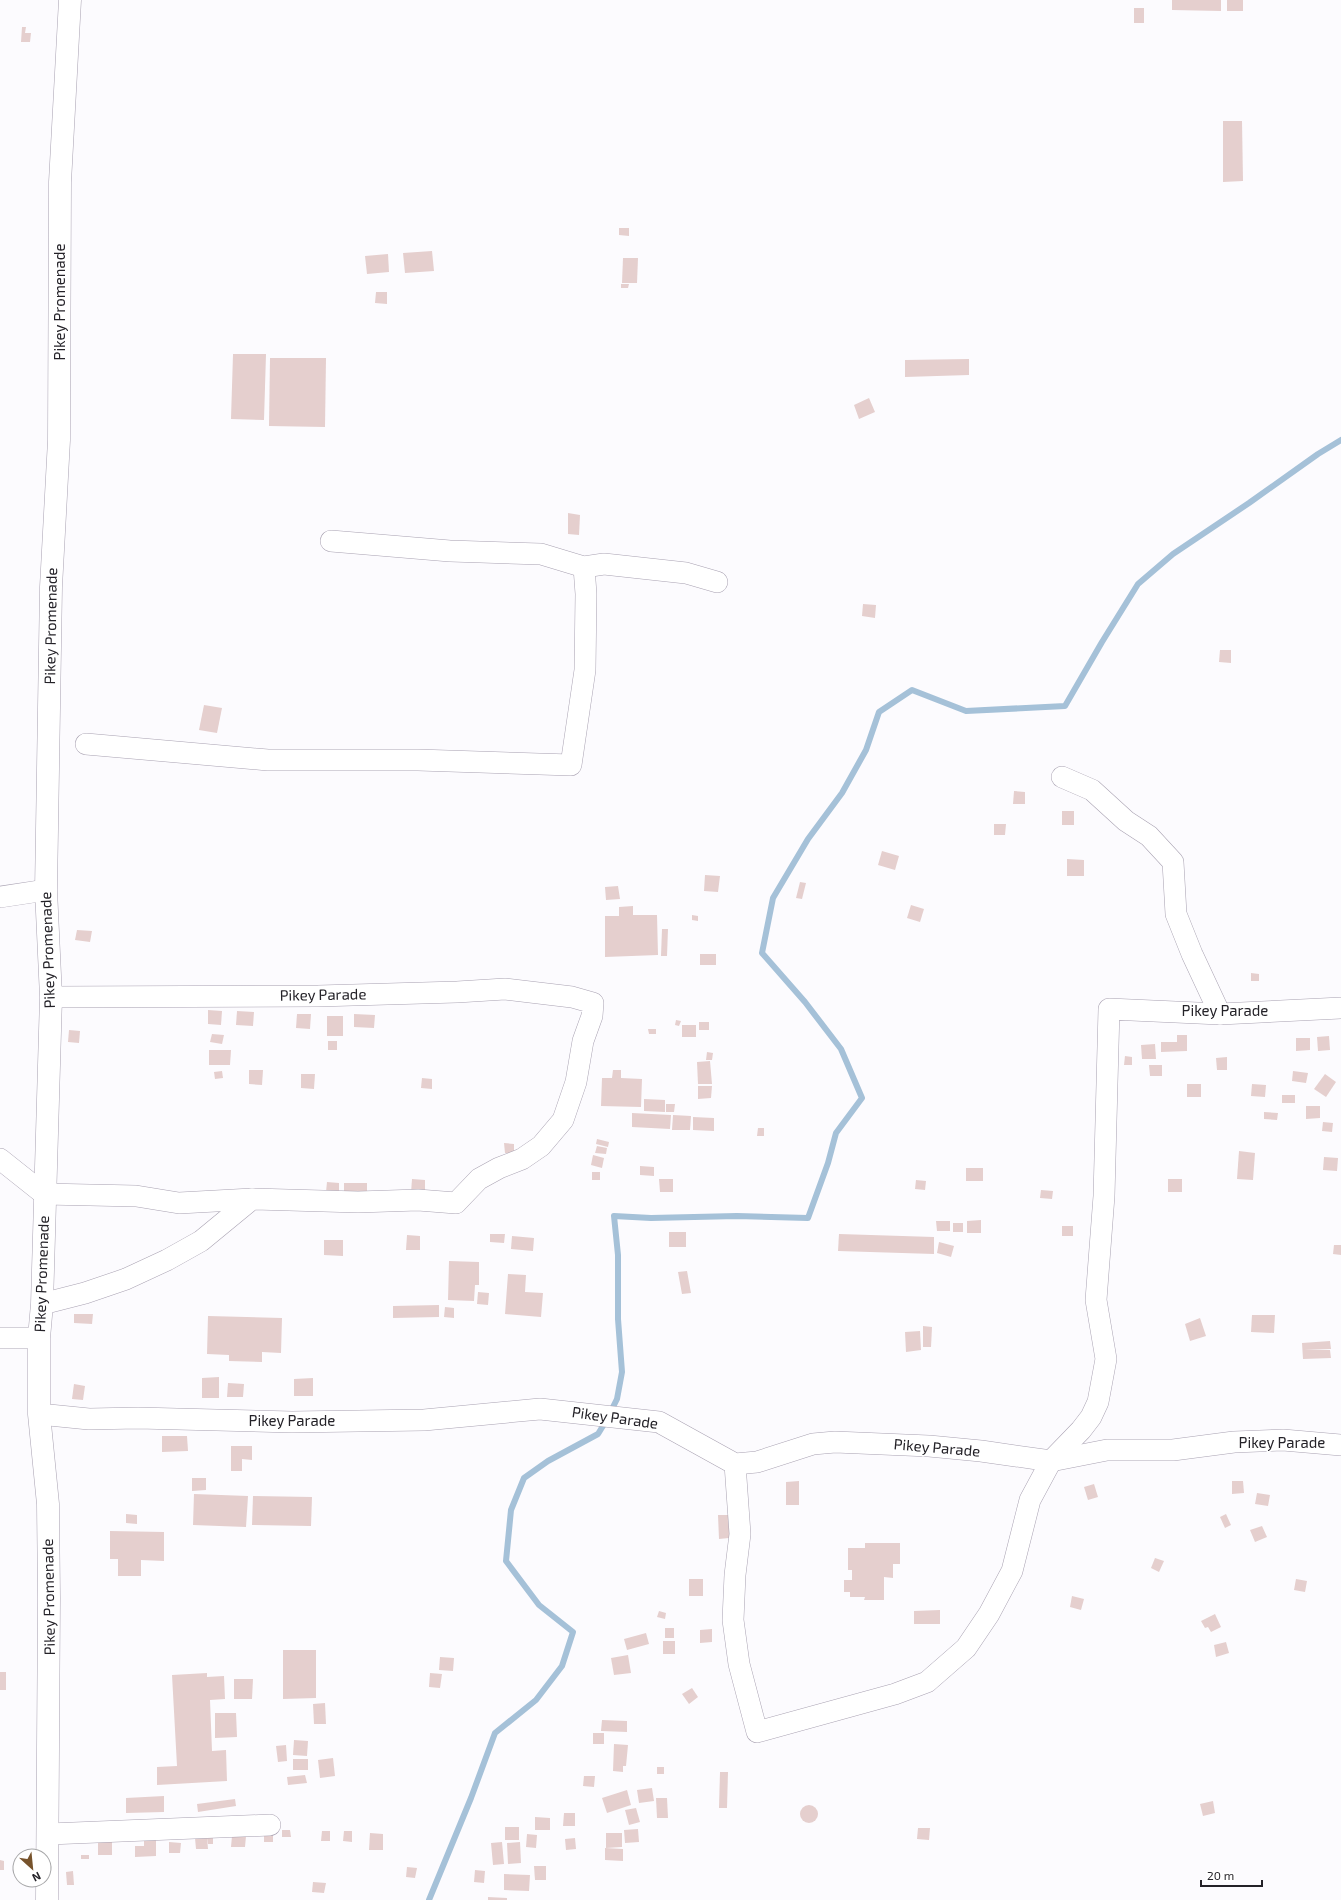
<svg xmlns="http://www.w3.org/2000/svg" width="1341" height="1900" viewBox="0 0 1341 1900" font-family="'Exo 2',sans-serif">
<rect width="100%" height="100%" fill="#fcfbfe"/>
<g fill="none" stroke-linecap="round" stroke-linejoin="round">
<g stroke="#a5c1d8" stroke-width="6">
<path d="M 610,1413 L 617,1399 L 622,1372 L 618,1319 L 618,1255 L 614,1216 L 651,1218 L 737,1216 L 808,1218 L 828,1163 L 836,1133 L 862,1098 L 841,1049 L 805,1002 L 762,953 L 773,898 L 808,839 L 842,793 L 866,750 L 879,712 L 912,690 L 966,711 L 1065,706 L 1102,642 L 1138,584 L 1173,554 L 1249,503 L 1318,454 L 1341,440"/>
<path d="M 429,1900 L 471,1798 L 495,1733 L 536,1700 L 562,1666 L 573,1632 L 539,1605 L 506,1561 L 511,1510 L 524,1478 L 548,1461 L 598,1434 L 606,1421"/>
</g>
</g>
<g fill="#e5cfce">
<path d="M 1172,0 L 1221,0 L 1221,11 L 1172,10 Z"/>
<rect x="1227" y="0" width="16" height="11"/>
<rect x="1134" y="8" width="10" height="15"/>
<path d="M 22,27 L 26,27 L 25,33 L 31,33 L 30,42 L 21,42 Z"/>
<path d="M 1223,121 L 1242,121 L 1243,181 L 1223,182 Z"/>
<path d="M 619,228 L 629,228 L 629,236 L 619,235 Z"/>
<path d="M 432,251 L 434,271 L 405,273 L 403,253 Z"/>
<path d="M 388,254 L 389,272 L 367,274 L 365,256 Z"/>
<path d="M 623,258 L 638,258 L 637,283 L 622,283 Z"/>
<path d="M 621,284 L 629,284 L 628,288 L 621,288 Z"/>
<path d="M 376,292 L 387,292 L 387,304 L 375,303 Z"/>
<path d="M 233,354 L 266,354 L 264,420 L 231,419 Z"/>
<path d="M 270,358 L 326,358 L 325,427 L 269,426 Z"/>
<path d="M 969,359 L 969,375 L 905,377 L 905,360 Z"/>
<path d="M 869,398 L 875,412 L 859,419 L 854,405 Z"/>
<path d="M 568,513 L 580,515 L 579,535 L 568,534 Z"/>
<path d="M 863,604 L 876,605 L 875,618 L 862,616 Z"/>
<path d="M 1220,650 L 1231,650 L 1231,663 L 1219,662 Z"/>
<path d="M 204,705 L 222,708 L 217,733 L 199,730 Z"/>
<path d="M 1014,791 L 1025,792 L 1025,804 L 1013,804 Z"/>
<rect x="1062" y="811" width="12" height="14"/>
<path d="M 994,824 L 1006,824 L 1005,835 L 994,835 Z"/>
<path d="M 882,851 L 899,856 L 895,870 L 878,865 Z"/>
<path d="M 1067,859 L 1084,860 L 1084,876 L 1067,876 Z"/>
<path d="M 705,875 L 720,876 L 718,892 L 704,891 Z"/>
<path d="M 800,882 L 806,883 L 802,899 L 796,898 Z"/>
<path d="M 618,886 L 620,899 L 606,900 L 605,887 Z"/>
<path d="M 911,905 L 924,909 L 920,922 L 907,918 Z"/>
<path d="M 633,906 L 633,915 L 657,915 L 658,955 L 605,957 L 605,916 L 619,916 L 619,907 Z"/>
<path d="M 692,915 L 698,916 L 698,921 L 692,920 Z"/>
<path d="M 662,929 L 668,929 L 667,956 L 661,956 Z"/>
<path d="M 77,930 L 92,931 L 90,942 L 75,940 Z"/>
<rect x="700" y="954" width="16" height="11"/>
<path d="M 1251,973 L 1259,974 L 1259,981 L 1251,981 Z"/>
<path d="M 208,1010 L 222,1011 L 221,1025 L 208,1024 Z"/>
<path d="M 237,1011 L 254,1012 L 253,1026 L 236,1025 Z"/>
<path d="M 297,1014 L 311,1014 L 310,1029 L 296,1028 Z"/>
<path d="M 354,1014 L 375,1015 L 374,1028 L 354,1027 Z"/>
<rect x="327" y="1016" width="16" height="20"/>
<path d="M 676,1020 L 681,1021 L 679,1026 L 675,1025 Z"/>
<rect x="699" y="1022" width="10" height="8"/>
<rect x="682" y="1025" width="14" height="12"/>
<path d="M 648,1029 L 656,1029 L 656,1034 L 649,1034 Z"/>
<path d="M 69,1030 L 80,1031 L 79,1043 L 68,1042 Z"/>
<path d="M 212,1034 L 224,1035 L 222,1044 L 210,1042 Z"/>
<path d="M 1177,1035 L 1187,1035 L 1187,1051 L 1161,1052 L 1161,1042 L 1177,1042 Z"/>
<path d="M 1329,1036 L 1330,1050 L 1318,1051 L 1317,1037 Z"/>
<path d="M 1296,1038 L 1310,1038 L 1310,1050 L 1296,1051 Z"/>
<rect x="328" y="1041" width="9" height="9"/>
<path d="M 1155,1044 L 1156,1059 L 1142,1059 L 1141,1045 Z"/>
<path d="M 209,1050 L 231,1050 L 230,1065 L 209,1065 Z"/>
<path d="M 707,1052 L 713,1053 L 712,1060 L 706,1060 Z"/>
<path d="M 1125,1056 L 1132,1057 L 1132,1065 L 1124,1065 Z"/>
<path d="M 1227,1057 L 1227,1070 L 1217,1070 L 1216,1058 Z"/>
<path d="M 710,1061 L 712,1084 L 698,1084 L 697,1062 Z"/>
<path d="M 1149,1065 L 1162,1065 L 1162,1076 L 1150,1076 Z"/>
<path d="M 249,1070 L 263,1070 L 262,1085 L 249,1084 Z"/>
<path d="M 613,1070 L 621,1070 L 621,1078 L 642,1079 L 641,1107 L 601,1106 L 602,1078 L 612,1078 Z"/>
<path d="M 222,1071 L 223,1078 L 215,1079 L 214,1072 Z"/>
<path d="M 1293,1071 L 1308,1073 L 1306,1083 L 1292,1081 Z"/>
<path d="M 301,1074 L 315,1074 L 314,1089 L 301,1088 Z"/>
<path d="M 1325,1074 L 1336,1082 L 1326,1097 L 1314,1089 Z"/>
<path d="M 422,1078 L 432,1079 L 432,1089 L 421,1088 Z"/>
<rect x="1187" y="1084" width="14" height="13"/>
<path d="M 1252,1084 L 1266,1085 L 1265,1097 L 1251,1096 Z"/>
<path d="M 698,1086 L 712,1086 L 711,1098 L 698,1099 Z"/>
<rect x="1282" y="1095" width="13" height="8"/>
<path d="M 644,1099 L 665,1100 L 665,1112 L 644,1111 Z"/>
<path d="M 666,1104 L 675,1104 L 674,1112 L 666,1112 Z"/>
<path d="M 1306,1106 L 1320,1106 L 1320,1118 L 1306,1119 Z"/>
<path d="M 1264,1112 L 1278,1113 L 1277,1120 L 1264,1119 Z"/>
<path d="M 632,1113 L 671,1115 L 670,1129 L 632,1127 Z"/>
<path d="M 673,1115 L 691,1116 L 690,1130 L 672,1130 Z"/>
<path d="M 693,1117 L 714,1118 L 714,1131 L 693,1130 Z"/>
<path d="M 1323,1122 L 1333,1123 L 1332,1132 L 1322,1131 Z"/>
<path d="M 758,1128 L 764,1128 L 764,1136 L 757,1136 Z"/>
<path d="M 597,1139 L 609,1142 L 608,1147 L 596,1144 Z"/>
<path d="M 504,1143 L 514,1144 L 514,1153 L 505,1153 Z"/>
<path d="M 597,1146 L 607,1148 L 606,1154 L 595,1153 Z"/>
<path d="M 1239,1151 L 1255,1153 L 1253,1180 L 1237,1179 Z"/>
<path d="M 593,1155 L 604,1158 L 602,1168 L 591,1165 Z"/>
<path d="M 1324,1157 L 1338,1158 L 1337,1171 L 1323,1170 Z"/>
<path d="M 640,1166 L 654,1167 L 654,1176 L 640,1175 Z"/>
<rect x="966" y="1168" width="17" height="13"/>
<rect x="592" y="1172" width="8" height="8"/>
<path d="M 412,1179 L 425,1180 L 425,1194 L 411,1193 Z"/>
<path d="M 659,1179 L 673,1179 L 673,1192 L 660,1192 Z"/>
<rect x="1168" y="1179" width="14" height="13"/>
<path d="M 916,1180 L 926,1181 L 925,1190 L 915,1189 Z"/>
<path d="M 327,1182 L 339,1183 L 339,1193 L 326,1192 Z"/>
<rect x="344" y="1183" width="23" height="9"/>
<path d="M 1041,1190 L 1053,1191 L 1052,1199 L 1040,1198 Z"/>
<path d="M 981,1220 L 981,1233 L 967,1233 L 967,1221 Z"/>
<path d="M 936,1221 L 950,1221 L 950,1231 L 937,1231 Z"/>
<rect x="953" y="1223" width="10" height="9"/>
<rect x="1062" y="1226" width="11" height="10"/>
<rect x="669" y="1232" width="17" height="15"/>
<path d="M 490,1234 L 505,1234 L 504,1243 L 490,1242 Z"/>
<path d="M 839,1234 L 934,1237 L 934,1254 L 838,1251 Z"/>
<path d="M 407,1235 L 420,1236 L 420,1250 L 406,1250 Z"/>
<path d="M 512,1236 L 534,1238 L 533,1251 L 511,1249 Z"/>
<path d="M 324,1240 L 343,1240 L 343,1256 L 324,1255 Z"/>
<path d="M 939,1242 L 954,1246 L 951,1257 L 937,1253 Z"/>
<path d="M 1334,1245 L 1341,1245 L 1341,1255 L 1333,1254 Z"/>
<path d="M 449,1261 L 479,1262 L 479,1285 L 475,1285 L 474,1301 L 448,1300 Z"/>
<path d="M 687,1271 L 691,1293 L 682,1294 L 678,1272 Z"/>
<path d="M 508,1274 L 526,1275 L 525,1292 L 543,1293 L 541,1317 L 505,1314 Z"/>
<path d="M 478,1292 L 489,1293 L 488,1305 L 477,1304 Z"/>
<path d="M 439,1305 L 439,1317 L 393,1318 L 393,1306 Z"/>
<path d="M 445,1307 L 454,1308 L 454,1318 L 444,1317 Z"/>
<path d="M 74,1314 L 93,1314 L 92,1324 L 74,1323 Z"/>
<path d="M 1252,1315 L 1275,1315 L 1274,1333 L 1251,1332 Z"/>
<path d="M 208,1316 L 282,1318 L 281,1353 L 262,1352 L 262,1362 L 229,1361 L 229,1355 L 207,1354 Z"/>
<path d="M 1200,1318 L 1206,1336 L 1190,1341 L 1185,1324 Z"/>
<path d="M 923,1326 L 932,1327 L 931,1347 L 923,1347 Z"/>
<path d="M 920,1331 L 921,1350 L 906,1352 L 905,1332 Z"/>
<path d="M 1330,1341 L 1331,1349 L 1304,1350 L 1330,1350 L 1331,1358 L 1303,1359 L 1302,1343 Z"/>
<path d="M 219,1377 L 219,1398 L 202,1398 L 202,1378 Z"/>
<path d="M 313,1378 L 313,1396 L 294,1396 L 294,1379 Z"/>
<path d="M 228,1383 L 244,1384 L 243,1397 L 227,1397 Z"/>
<path d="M 74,1384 L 85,1386 L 83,1400 L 72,1399 Z"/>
<path d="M 162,1436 L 187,1436 L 188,1451 L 162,1452 Z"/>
<path d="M 231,1446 L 252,1446 L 252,1460 L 242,1459 L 242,1471 L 231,1471 Z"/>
<path d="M 192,1478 L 206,1478 L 206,1490 L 192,1491 Z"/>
<path d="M 799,1481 L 799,1505 L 786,1505 L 786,1482 Z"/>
<path d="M 1232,1481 L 1243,1481 L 1244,1493 L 1232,1494 Z"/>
<path d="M 1094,1484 L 1098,1497 L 1088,1500 L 1084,1487 Z"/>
<path d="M 1257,1493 L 1270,1495 L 1268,1506 L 1255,1504 Z"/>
<path d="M 194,1494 L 248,1496 L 246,1527 L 193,1525 Z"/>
<path d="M 253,1496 L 312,1497 L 311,1526 L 252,1525 Z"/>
<path d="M 126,1514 L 137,1515 L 137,1524 L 126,1523 Z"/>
<path d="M 1226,1514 L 1231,1525 L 1225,1528 L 1220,1517 Z"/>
<path d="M 718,1515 L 729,1515 L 729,1538 L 719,1539 Z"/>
<path d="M 1262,1526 L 1267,1537 L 1255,1542 L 1250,1530 Z"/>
<path d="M 110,1531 L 164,1532 L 164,1561 L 141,1560 L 141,1576 L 118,1576 L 118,1559 L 110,1559 Z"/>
<path d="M 865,1543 L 900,1543 L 900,1564 L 893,1564 L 893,1578 L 884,1577 L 884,1600 L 864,1600 L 865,1597 L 850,1597 L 850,1592 L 844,1592 L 844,1580 L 852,1580 L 852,1570 L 848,1570 L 848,1548 L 865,1548 Z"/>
<path d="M 1155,1558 L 1164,1561 L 1159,1572 L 1151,1568 Z"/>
<rect x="689" y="1579" width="14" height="17"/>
<path d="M 1296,1579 L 1307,1581 L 1305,1592 L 1294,1590 Z"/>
<path d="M 1072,1596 L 1084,1599 L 1081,1610 L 1070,1607 Z"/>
<path d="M 940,1610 L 940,1624 L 914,1624 L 914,1611 Z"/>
<path d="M 659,1611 L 666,1613 L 665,1619 L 657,1617 Z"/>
<path d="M 1215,1614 L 1221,1627 L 1211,1632 L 1208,1627 L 1205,1628 L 1201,1621 Z"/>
<rect x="665" y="1628" width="9" height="10"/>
<path d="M 712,1629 L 712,1642 L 700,1643 L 700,1630 Z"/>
<path d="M 646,1633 L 649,1644 L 627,1650 L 624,1639 Z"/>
<rect x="663" y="1641" width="12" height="13"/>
<path d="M 1226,1642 L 1229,1653 L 1216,1657 L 1214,1645 Z"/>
<path d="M 283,1650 L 316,1650 L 316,1698 L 283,1699 Z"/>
<path d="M 628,1655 L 631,1673 L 614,1675 L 611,1658 Z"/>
<path d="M 440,1657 L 454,1658 L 453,1671 L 439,1670 Z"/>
<rect x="0" y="1672" width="6" height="18"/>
<path d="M 207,1673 L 207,1677 L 224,1676 L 225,1699 L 210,1700 L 212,1751 L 226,1750 L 227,1781 L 157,1785 L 157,1767 L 177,1766 L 172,1675 Z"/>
<path d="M 430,1673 L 442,1674 L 440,1688 L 429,1687 Z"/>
<path d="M 234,1679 L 253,1679 L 252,1699 L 234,1699 Z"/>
<path d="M 692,1688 L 698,1697 L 689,1704 L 682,1694 Z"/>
<path d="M 325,1703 L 326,1724 L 314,1724 L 313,1704 Z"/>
<path d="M 215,1713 L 236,1713 L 237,1737 L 215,1738 Z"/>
<path d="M 602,1720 L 627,1721 L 627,1732 L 601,1731 Z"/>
<rect x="593" y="1733" width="11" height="11"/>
<path d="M 294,1740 L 308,1741 L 307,1756 L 293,1755 Z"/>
<path d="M 614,1744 L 628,1745 L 626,1766 L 623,1766 L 623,1772 L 613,1771 Z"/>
<path d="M 286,1745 L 287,1761 L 278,1762 L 276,1746 Z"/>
<path d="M 333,1758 L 335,1776 L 320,1778 L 318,1760 Z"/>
<rect x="293" y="1759" width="15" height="11"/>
<rect x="657" y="1767" width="7" height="7"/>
<path d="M 720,1772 L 728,1772 L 727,1808 L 719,1808 Z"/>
<path d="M 305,1775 L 307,1783 L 288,1785 L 287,1777 Z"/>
<path d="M 584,1776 L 595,1776 L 594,1787 L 583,1786 Z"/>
<path d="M 652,1788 L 654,1801 L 639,1803 L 637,1790 Z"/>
<path d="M 627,1790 L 631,1805 L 607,1813 L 602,1798 Z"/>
<path d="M 164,1796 L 164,1812 L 126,1813 L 126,1798 Z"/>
<path d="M 656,1798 L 667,1798 L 668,1818 L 657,1818 Z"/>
<path d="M 235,1799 L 236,1806 L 198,1812 L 197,1804 Z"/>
<path d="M 1213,1801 L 1215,1813 L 1203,1816 L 1200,1804 Z"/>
<circle cx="809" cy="1814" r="9"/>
<path d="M 636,1808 L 640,1822 L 629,1825 L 625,1810 Z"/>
<path d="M 564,1813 L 575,1813 L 575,1826 L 563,1826 Z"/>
<path d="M 535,1817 L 550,1818 L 550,1830 L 535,1830 Z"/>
<rect x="505" y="1827" width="14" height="13"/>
<path d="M 918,1828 L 930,1828 L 929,1840 L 917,1839 Z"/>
<path d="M 638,1829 L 639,1842 L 625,1843 L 624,1830 Z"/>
<path d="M 282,1830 L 290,1830 L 291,1837 L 282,1837 Z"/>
<path d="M 322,1831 L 330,1831 L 330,1841 L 321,1841 Z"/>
<path d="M 344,1831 L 352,1831 L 352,1842 L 343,1841 Z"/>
<rect x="264" y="1833" width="9" height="9"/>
<path d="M 370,1833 L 383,1834 L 383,1850 L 369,1850 Z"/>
<path d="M 606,1833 L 622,1833 L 622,1847 L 606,1848 Z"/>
<path d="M 527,1834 L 537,1835 L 536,1848 L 526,1847 Z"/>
<path d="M 144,1835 L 156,1835 L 156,1856 L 135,1857 L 135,1846 L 144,1846 Z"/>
<path d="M 232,1836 L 246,1836 L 245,1847 L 231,1847 Z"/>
<path d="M 207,1837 L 208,1849 L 196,1849 L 195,1838 Z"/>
<path d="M 207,1838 L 213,1838 L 213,1844 L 208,1844 Z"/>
<path d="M 575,1838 L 576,1849 L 566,1850 L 565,1839 Z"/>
<rect x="98" y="1840" width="14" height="15"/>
<path d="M 169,1842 L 181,1843 L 180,1853 L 169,1853 Z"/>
<path d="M 502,1842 L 504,1864 L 493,1865 L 491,1843 Z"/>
<path d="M 520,1842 L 521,1863 L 508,1864 L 507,1843 Z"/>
<path d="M 605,1848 L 623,1849 L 623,1861 L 605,1860 Z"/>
<rect x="81" y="1855" width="8" height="4"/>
<path d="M 0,1860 L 4,1861 L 4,1870 L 0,1870 Z"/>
<path d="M 534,1866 L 546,1866 L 546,1880 L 535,1880 Z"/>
<path d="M 407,1867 L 417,1868 L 415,1878 L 406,1877 Z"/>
<path d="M 475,1870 L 485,1871 L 484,1883 L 474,1882 Z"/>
<path d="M 73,1871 L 74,1885 L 67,1885 L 66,1872 Z"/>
<path d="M 504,1874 L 530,1875 L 529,1891 L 504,1890 Z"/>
<path d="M 313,1882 L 326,1883 L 324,1893 L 312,1892 Z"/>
<path d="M 488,1897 L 507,1898 L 507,1900 L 488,1900 Z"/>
</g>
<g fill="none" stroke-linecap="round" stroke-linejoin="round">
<g stroke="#a9a2b2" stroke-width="22">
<g id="minor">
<path d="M 331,541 L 450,551 L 541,554 L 584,567 L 604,564 L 686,573 L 717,582"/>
<path d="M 86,744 L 268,760 L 418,760 L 571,765 L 585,670 L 586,594 L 584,567"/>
<path d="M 1062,777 L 1092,790 L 1126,821 L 1149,836 L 1173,862 L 1176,914 L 1192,954 L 1220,1014"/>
<path d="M 0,897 L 46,890"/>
<path d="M 0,1159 L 44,1194 L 136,1196 L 179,1203 L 252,1199"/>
<path d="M 42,1304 L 85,1293 L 126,1279 L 167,1260 L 201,1241 L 252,1199 L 358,1202 L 418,1200 L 456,1203 L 479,1179 L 499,1168 L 522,1159 L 541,1146 L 563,1120 L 576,1082 L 583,1041 L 592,1016 L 593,1003 L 572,997 L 505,989 L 457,992 L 318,996 L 51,997"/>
<path d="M 0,1338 L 39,1338"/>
<path d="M 39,1414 L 89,1419 L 138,1418 L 292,1422 L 424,1420 L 540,1409 L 659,1422 L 735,1464 L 757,1462 L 813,1444 L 835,1442 L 929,1446 L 981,1451 L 1051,1461 L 1107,1450 L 1173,1450 L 1234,1442 L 1283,1440 L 1341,1445"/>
<path d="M 735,1464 L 740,1534 L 735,1575 L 733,1620 L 739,1664 L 757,1732 L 895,1694 L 927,1682 L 966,1648 L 989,1614 L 1012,1571 L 1030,1500 L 1051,1461 L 1081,1430 L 1091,1417 L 1098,1402 L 1106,1359 L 1096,1300 L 1104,1196 L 1109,1009 L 1220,1014 L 1341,1008"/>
<path d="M 49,1834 L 270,1825"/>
</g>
</g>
<g stroke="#a9a2b2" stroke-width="23">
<path id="tertiary" d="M 47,1900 L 49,1598 L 48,1504 L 39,1414 L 39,1338 L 42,1304 L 51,997 L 46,890 L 51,587 L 59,440 L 60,182 L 70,0"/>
</g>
<use href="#minor" stroke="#fff" stroke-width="21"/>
<use href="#tertiary" stroke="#fff" stroke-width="22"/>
</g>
<g text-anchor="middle" stroke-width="3" stroke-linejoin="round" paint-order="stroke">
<g font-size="15" fill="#242228" stroke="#fff">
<text transform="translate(60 302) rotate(-90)" y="5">Pikey Promenade</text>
<text transform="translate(51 626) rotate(-89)" y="5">Pikey Promenade</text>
<text transform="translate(48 950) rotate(-92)" y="5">Pikey Promenade</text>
<text transform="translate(323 995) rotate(-1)" y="5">Pikey Parade</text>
<text x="1225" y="1016">Pikey Parade</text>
<text transform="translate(42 1274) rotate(-88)" y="5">Pikey Promenade</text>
<text transform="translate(615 1418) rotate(8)" y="5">Pikey Parade</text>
<text x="292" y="1426">Pikey Parade</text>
<text x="1282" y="1448">Pikey Parade</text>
<text transform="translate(937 1448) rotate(5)" y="5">Pikey Parade</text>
<text transform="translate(49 1597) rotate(-91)" y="5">Pikey Promenade</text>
</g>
</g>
<g transform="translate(32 1868) rotate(153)"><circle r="19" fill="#ffffff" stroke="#a7a7a9"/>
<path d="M0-3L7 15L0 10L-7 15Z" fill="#77532c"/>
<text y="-6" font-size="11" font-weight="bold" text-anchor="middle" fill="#242228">N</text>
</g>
<path d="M1201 1880v6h61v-6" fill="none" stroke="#242228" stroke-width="2"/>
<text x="1207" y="1880" font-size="12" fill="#242228" stroke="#ffffff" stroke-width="3" paint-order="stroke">20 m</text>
</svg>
